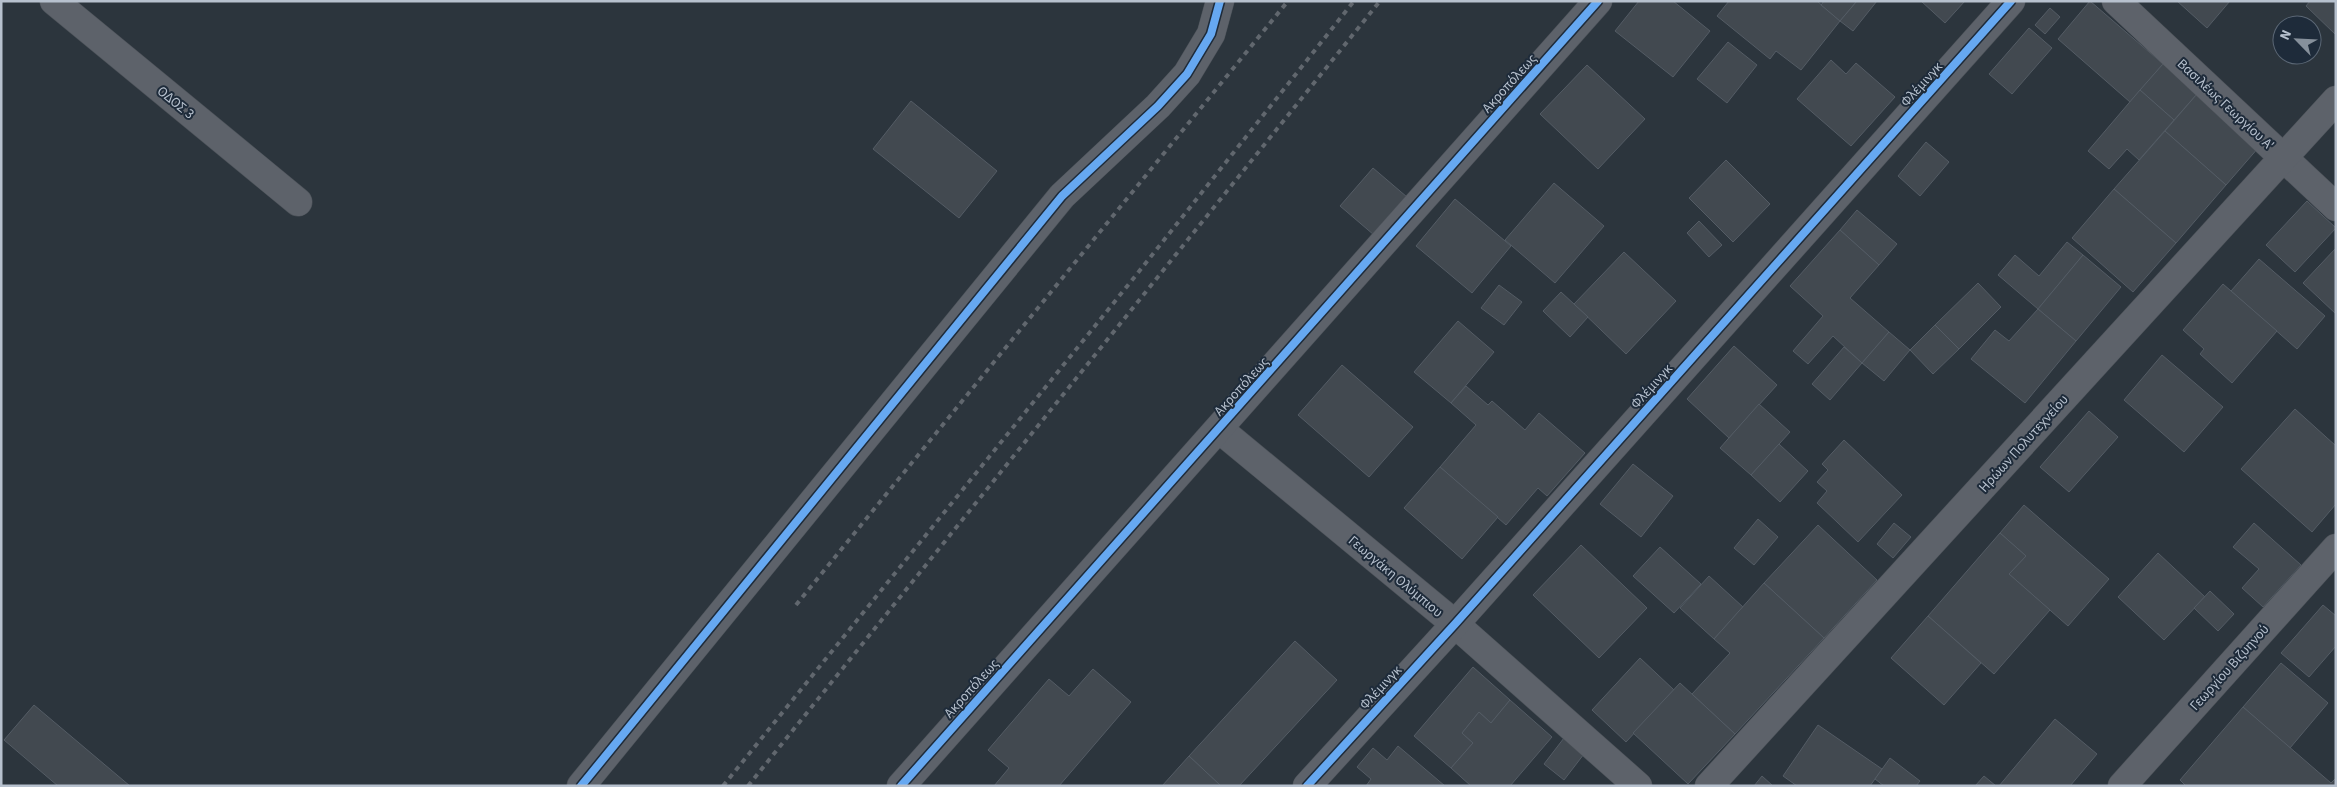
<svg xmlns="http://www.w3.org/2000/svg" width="2337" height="787" viewBox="0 0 2337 787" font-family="'Source Sans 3',sans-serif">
<rect width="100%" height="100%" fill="#2c353d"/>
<g fill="#424950" stroke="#545c65">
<path d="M 1639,1 L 1673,1 L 1710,31 L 1673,77 L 1615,31 Z"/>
<path d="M 1729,1 L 1817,1 L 1840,21 L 1801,70 L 1776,51 L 1770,59 L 1717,16 Z"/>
<path d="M 1824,1 L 1857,1 L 1840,21 L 1821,5 Z"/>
<path d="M 1857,1 L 1877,1 L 1853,31 L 1840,21 Z"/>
<path d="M 1921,1 L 1965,1 L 1945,23 Z"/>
<path d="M 2090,1 L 2163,64 L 2130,102 L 2058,39 Z"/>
<path d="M 2177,1 L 2230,1 L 2207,28 Z"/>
<path d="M 2310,1 L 2336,1 L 2336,35 L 2306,6 Z"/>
<path d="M 2050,8 L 2060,17 L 2045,34 L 2035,25 Z"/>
<path d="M 2029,28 L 2052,48 L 2012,94 L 1989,74 Z"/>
<path d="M 1728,42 L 1757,65 L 1727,103 L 1697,79 Z"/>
<path d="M 1831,60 L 1846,74 L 1856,63 L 1895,97 L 1851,146 L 1797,99 Z"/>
<path d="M 2163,64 L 2197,94 L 2174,120 L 2140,90 Z"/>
<path d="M 1587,65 L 1645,119 L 1598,169 L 1540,114 Z"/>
<path d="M 2140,90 L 2174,120 L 2139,160 L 2127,149 L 2109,169 L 2088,151 Z"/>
<path d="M 2197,94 L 2259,147 L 2226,185 L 2165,131 Z"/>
<path d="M 911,101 L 997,171 L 959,218 L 873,149 Z"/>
<path d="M 2165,131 L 2226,185 L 2176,243 L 2114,189 Z"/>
<path d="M 1926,142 L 1949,162 L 1920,196 L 1898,176 Z"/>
<path d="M 1726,160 L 1770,204 L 1733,242 L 1689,198 Z"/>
<path d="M 1373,168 L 1407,197 L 1374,235 L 1340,206 Z"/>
<path d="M 1554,183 L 1604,226 L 1555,283 L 1505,240 Z"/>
<path d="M 2114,189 L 2176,243 L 2133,292 L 2072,238 Z"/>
<path d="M 1455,199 L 1511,246 L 1472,293 L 1416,246 Z"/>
<path d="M 2307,201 L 2336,228 L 2295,272 L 2266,245 Z"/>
<path d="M 1857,210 L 1897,244 L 1879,265 L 1840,230 Z"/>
<path d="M 1699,221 L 1722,245 L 1709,257 L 1687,233 Z"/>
<path d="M 1840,230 L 1879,265 L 1850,298 L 1889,332 L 1862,363 L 1833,336 L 1808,364 L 1793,351 L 1823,316 L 1790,286 Z"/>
<path d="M 2067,242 L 2083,255 L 2038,309 L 1998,275 L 2015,255 L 2039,276 Z"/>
<path d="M 2336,248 L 2336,314 L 2303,283 Z"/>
<path d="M 1624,252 L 1676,301 L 1626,354 L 1574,304 Z"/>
<path d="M 2083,255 L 2121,287 L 2076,341 L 2038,309 Z"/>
<path d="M 2259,259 L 2325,316 L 2297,349 L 2231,291 Z"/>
<path d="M 1978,283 L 2001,307 L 1959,349 L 1935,325 Z"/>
<path d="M 2223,284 L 2277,331 L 2232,383 L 2200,354 L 2204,349 L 2183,330 Z"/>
<path d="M 1499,285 L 1522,302 L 1504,325 L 1481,308 Z"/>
<path d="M 1561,292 L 1588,317 L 1570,337 L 1543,311 Z"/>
<path d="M 2038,309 L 2076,341 L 2025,403 L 1971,359 L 1995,330 L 2009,341 Z"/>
<path d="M 1458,321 L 1494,352 L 1451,403 L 1414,372 Z"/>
<path d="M 1935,325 L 1959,349 L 1933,374 L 1910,350 Z"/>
<path d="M 1889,332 L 1910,350 L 1884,381 L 1862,363 Z"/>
<path d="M 1734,346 L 1777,385 L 1729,438 L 1687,399 Z"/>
<path d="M 1844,347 L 1862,363 L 1830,400 L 1812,384 Z"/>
<path d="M 2162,355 L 2223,407 L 2184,452 L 2124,400 Z"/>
<path d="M 1342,365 L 1413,427 L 1369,477 L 1298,415 Z"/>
<path d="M 1466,386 L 1488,405 L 1492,401 L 1525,430 L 1539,413 L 1585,453 L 1547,496 L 1538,488 L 1506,525 L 1440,467 L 1476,425 L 1451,403 Z"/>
<path d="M 1759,404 L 1790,432 L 1751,475 L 1720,448 Z"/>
<path d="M 2295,409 L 2336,446 L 2336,504 L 2312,532 L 2241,469 Z"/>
<path d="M 2089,411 L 2118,437 L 2069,492 L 2040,467 Z"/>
<path d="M 1844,440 L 1902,495 L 1858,542 L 1817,503 L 1827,491 L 1817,482 L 1828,470 L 1822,464 Z"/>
<path d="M 1779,444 L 1808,471 L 1780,502 L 1751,475 Z"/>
<path d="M 1633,464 L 1673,496 L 1641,537 L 1600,504 Z"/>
<path d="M 1440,467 L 1498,517 L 1462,559 L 1404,508 Z"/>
<path d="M 2024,505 L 2109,579 L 2068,626 L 2009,574 L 2026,556 L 2000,533 Z"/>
<path d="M 1758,519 L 1778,537 L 1754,565 L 1734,548 Z"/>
<path d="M 1894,523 L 1911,537 L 1893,558 L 1877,544 Z"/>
<path d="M 2254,523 L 2301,565 L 2263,607 L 2242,588 L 2259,569 L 2233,547 Z"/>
<path d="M 1818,525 L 1877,580 L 1824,638 L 1764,583 Z"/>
<path d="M 2000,533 L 2026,556 L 2009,574 L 2050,610 L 1994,674 L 1928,616 Z"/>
<path d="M 1581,545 L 1647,608 L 1599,658 L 1533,595 Z"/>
<path d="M 1660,547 L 1701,584 L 1674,613 L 1633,576 Z"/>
<path d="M 2158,553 L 2205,597 L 2164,640 L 2118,597 Z"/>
<path d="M 1709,576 L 1743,607 L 1714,639 L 1680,608 Z"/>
<path d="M 1764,583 L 1824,638 L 1735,734 L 1692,694 L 1730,653 L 1714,639 Z"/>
<path d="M 2210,591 L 2234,614 L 2218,631 L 2194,608 Z"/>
<path d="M 2323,605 L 2336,616 L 2336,646 L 2309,677 L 2281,653 Z"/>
<path d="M 1928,616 L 1981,663 L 1944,705 L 1891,658 Z"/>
<path d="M 1295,641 L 1337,680 L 1239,786 L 1221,786 L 1189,756 Z"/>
<path d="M 1640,658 L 1674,690 L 1626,742 L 1592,710 Z"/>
<path d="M 2281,663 L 2328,703 L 2290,748 L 2243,707 Z"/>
<path d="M 1473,667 L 1510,700 L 1491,723 L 1479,712 L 1462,733 L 1473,743 L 1451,768 L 1414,736 Z"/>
<path d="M 1093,669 L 1131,702 L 1059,786 L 994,786 L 1009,768 L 988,750 L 1049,679 L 1069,696 Z"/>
<path d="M 1680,683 L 1735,734 L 1688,784 L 1633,733 Z"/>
<path d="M 1510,700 L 1552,737 L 1510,786 L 1471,786 L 1451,768 L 1473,743 L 1462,733 L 1479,712 L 1491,723 Z"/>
<path d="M 34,705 L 130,786 L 58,786 L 4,740 Z"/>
<path d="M 2243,707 L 2331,783 L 2336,778 L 2336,786 L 2186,786 L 2180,780 Z"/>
<path d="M 2055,719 L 2097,754 L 2070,786 L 1999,786 Z"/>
<path d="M 1818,725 L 1882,769 L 1870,786 L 1797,786 L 1783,776 Z"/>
<path d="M 1564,738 L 1584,754 L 1564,780 L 1544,764 Z"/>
<path d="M 1398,746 L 1445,786 L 1366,786 L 1371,779 L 1357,767 L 1373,748 L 1387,760 Z"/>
<path d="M 1189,756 L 1221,786 L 1162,786 Z"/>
<path d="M 1890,758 L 1920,781 L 1916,786 L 1884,786 L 1875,779 Z"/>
<path d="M 1762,776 L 1773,786 L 1754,786 Z"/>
<path d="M 1984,776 L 1996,786 L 1975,786 Z"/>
</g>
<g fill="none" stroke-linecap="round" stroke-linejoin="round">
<g stroke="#4b5158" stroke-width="29">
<g id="minor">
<path d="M 54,1 L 298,202"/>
<path d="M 2116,1 L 2336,207"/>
<path d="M 1219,429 L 1455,624 L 1638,786"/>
<path d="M 581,786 L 1062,196 L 1158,106 L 1187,74 L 1211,34 L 1220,1"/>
<path d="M 901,786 L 1598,1"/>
<path d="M 1307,786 L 1455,624 L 2011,1"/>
<path d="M 1709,786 L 2336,100"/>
<path d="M 2122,786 L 2336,548"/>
</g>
</g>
<use href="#minor" stroke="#5d626a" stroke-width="28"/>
<g stroke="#61676e" stroke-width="4" stroke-dasharray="5 5" stroke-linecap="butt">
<path d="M 796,605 L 1288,1"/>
<path d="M 723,786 L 1137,274 L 1354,1"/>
<path d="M 748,786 L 1380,1"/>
</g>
<g stroke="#1e2b3a" stroke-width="11">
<g id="cycleway">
<path d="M 581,786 L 1062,196 L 1158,106 L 1187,74 L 1211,34 L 1220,1"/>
<path d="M 901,786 L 1598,1"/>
<path d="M 1307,786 L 1455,624 L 2011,1"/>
</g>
</g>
<use href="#cycleway" stroke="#66a8f1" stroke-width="8"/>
</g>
<g text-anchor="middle" stroke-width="4" stroke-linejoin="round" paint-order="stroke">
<g font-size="14" fill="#b7c1ce" stroke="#1e2b3a">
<text transform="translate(1509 83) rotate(-48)" y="5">Ακροπόλεως</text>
<text transform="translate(1921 84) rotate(-48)" y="5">Φλέμινγκ</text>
<text transform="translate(176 102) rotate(39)" y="5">ΟΔΟΣ 3</text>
<text transform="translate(2226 104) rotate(43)" y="5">Βασιλέως Γεωργίου Α'</text>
<text transform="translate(1241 386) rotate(-48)" y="5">Ακροπόλεως</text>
<text transform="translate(1651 386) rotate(-48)" y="5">Φλέμινγκ</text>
<text transform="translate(2023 443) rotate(-48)" y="5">Ηρώων Πολυτεχνείου</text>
<text transform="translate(1396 576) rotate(40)" y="5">Γεωργάκη Ολύμπιου</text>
<text transform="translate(2229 667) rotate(-48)" y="5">Γεωργίου Βιζυηνού</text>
<text transform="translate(1380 687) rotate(-47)" y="5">Φλέμινγκ</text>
<text transform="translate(971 688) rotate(-48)" y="5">Ακροπόλεως</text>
</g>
</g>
<rect width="2337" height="787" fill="none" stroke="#b7c1ce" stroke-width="5"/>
<g transform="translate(2297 40) rotate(294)"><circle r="24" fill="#1e2b3a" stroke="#5b6775"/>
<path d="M0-4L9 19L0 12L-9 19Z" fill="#86909b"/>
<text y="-8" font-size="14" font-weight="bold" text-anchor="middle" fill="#b7c1ce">N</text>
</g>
</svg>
